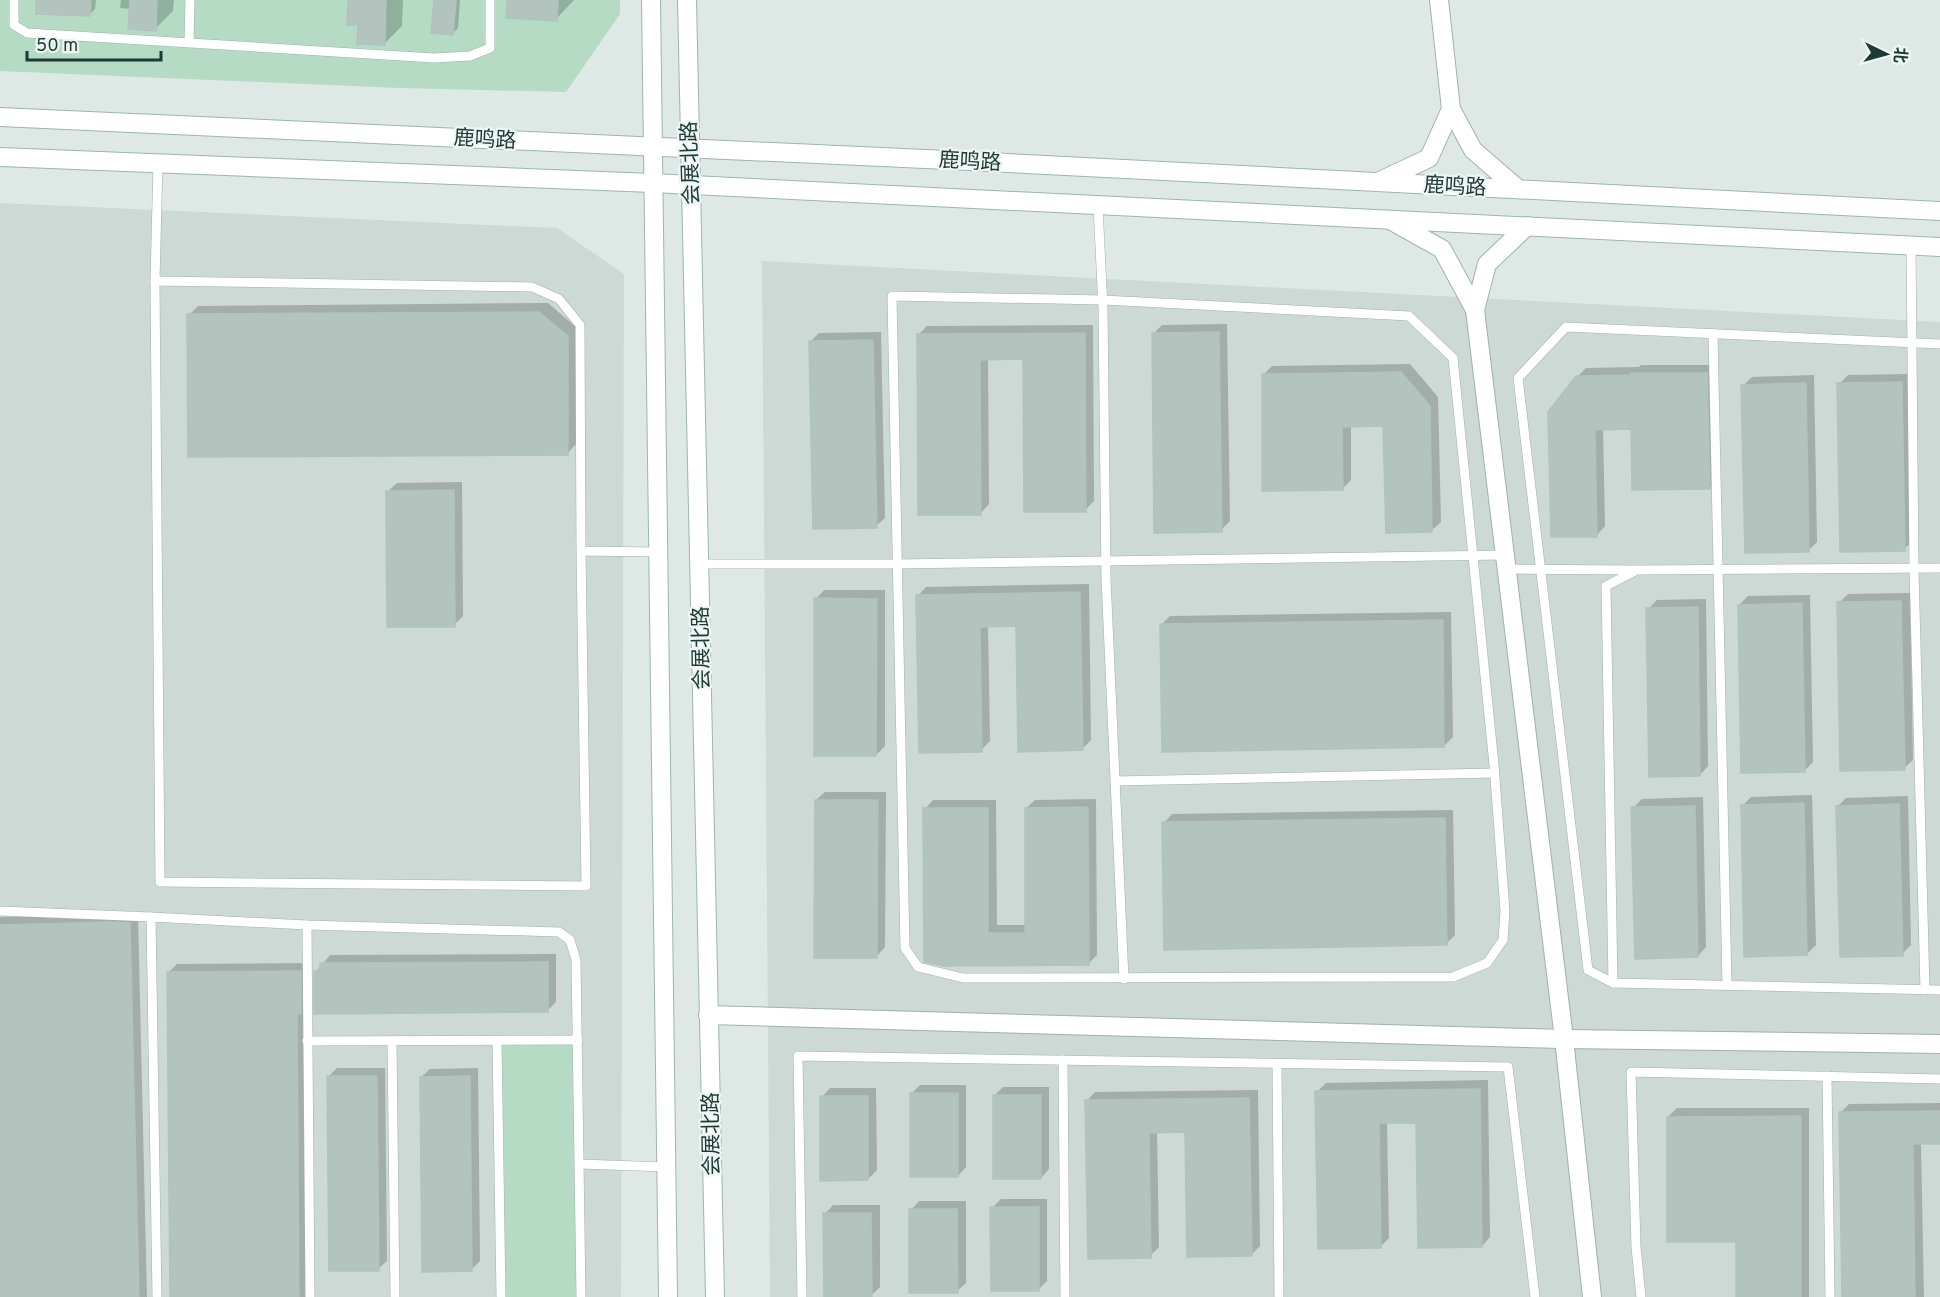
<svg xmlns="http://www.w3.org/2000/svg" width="1940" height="1297" viewBox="0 0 1940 1297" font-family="Overpass,'Noto Sans SC',sans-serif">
<rect width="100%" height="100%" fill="#dee9e6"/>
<g fill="#ccd9d5">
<path d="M 0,203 L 557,228 L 624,274 L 621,1297 L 0,1297 Z"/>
<path d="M 762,261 L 1940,322 L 1940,1297 L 770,1297 Z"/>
</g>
<g fill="#b6dbc5">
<path d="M 0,0 L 620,0 L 620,14 L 566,92 L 400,88 L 0,71 Z"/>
<path d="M 578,1040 L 581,1297 L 501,1297 L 497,1041 Z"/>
</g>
<g fill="#0003">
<path d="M 38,0 L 96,0 L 95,9 L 90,14 Z"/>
<path d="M 121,0 L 174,0 L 173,11 L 155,29 L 131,9 L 120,8 Z"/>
<path d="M 350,0 L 403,0 L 402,26 L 384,44 L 359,24 Z"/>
<path d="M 436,0 L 460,0 L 458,28 L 452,34 Z"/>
<path d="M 509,0 L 574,0 L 556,19 Z"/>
<path d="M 548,303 L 576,327 L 576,444 L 568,453 L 189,315 L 198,306 Z"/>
<path d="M 1227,324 L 1230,521 L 1221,530 L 1153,334 L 1162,325 Z"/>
<path d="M 1093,325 L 1094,501 L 1085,510 L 1025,358 L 988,358 L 989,504 L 981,513 L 918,335 L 927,326 Z"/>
<path d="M 881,332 L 885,518 L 876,526 L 810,342 L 819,333 Z"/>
<path d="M 1410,364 L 1438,397 L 1441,522 L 1432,530 L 1385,424 L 1351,425 L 1351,480 L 1342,489 L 1263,375 L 1272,366 Z"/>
<path d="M 1641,365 L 1715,365 L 1718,479 L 1709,488 L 1633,427 L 1603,428 L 1605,526 L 1597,535 L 1577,377 L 1586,368 L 1639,367 Z"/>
<path d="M 1910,374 L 1913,541 L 1904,549 L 1839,384 L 1848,375 Z"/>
<path d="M 1814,375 L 1817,542 L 1808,551 L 1743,386 L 1752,377 Z"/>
<path d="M 462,482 L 463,616 L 454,625 L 388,491 L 397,483 Z"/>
<path d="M 1089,584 L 1091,740 L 1082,749 L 1018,625 L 988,625 L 990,741 L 981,750 L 918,596 L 926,587 Z"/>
<path d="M 824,590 L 885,590 L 885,746 L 876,755 L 816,599 Z"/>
<path d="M 1910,593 L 1913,760 L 1904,768 L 1839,603 L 1848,594 Z"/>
<path d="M 1810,595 L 1813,762 L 1804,771 L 1739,605 L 1748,596 Z"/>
<path d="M 1706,599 L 1708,766 L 1700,775 L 1648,609 L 1657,600 Z"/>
<path d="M 1451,612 L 1453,737 L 1444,746 L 1161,625 L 1170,616 Z"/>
<path d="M 825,792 L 886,792 L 885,947 L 877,956 L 816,800 Z"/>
<path d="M 1812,795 L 1816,945 L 1807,954 L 1742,806 L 1751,797 Z"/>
<path d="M 1908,796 L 1911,945 L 1902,954 L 1838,806 L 1846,798 Z"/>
<path d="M 1703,797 L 1706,947 L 1698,956 L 1633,808 L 1642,799 Z"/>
<path d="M 1096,799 L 1097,955 L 1088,964 L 944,965 L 925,809 L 933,800 L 996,800 L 997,925 L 1027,925 L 1026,808 L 1035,800 Z"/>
<path d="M 1453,810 L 1455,935 L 1446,944 L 1164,823 L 1172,814 Z"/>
<path d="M 138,915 L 147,1297 L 0,1297 L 0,917 Z"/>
<path d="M 556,954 L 556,1002 L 547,1011 L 316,972 L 330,955 Z"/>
<path d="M 309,963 L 307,1297 L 171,1297 L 168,973 L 177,964 Z"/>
<path d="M 337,1068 L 385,1068 L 387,1261 L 378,1269 L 328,1077 Z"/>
<path d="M 478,1068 L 480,1261 L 471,1270 L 421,1077 L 430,1069 Z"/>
<path d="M 1488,1080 L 1490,1237 L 1482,1246 L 1417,1121 L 1387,1122 L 1389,1238 L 1380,1247 L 1317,1092 L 1326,1083 Z"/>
<path d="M 920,1085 L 966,1085 L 966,1167 L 958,1176 L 911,1094 Z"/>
<path d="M 1003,1087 L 1049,1087 L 1049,1169 L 1041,1178 L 994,1096 Z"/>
<path d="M 830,1088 L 876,1088 L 877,1170 L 868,1179 L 822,1097 Z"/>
<path d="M 1258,1090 L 1260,1246 L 1251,1255 L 1187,1130 L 1157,1131 L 1159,1247 L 1150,1256 L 1087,1101 L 1095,1092 Z"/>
<path d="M 1940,1103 L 1940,1142 L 1921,1143 L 1924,1297 L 1844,1297 L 1840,1113 L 1849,1104 Z"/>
<path d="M 1677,1108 L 1809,1108 L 1809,1297 L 1738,1297 L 1738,1241 L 1668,1117 Z"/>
<path d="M 1001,1199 L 1047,1199 L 1047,1281 L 1038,1290 L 992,1208 Z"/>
<path d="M 919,1201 L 966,1201 L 966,1283 L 957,1291 L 911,1210 Z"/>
<path d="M 833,1205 L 880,1205 L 880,1287 L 871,1296 L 825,1214 Z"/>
</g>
<g fill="#b3c4bf" stroke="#b0c3be" stroke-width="1.5">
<path d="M 36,0 L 91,0 L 90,16 L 36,14 Z"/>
<path d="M 130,0 L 157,0 L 156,31 L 128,29 Z"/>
<path d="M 348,0 L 386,0 L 385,45 L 357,44 L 358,25 L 347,25 Z"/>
<path d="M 434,0 L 456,0 L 453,35 L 431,33 Z"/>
<path d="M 507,0 L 558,0 L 557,21 L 506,18 Z"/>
<path d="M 539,312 L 568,336 L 568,455 L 188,457 L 187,314 Z"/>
<path d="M 1219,332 L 1222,532 L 1154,533 L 1152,333 Z"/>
<path d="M 1085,333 L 1086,512 L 1024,512 L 1023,359 L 980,360 L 981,515 L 918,515 L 917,334 Z"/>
<path d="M 873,340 L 877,528 L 813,529 L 809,341 Z"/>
<path d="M 1401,372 L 1430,406 L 1432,532 L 1386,533 L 1383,426 L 1342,427 L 1343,490 L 1262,491 L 1262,374 Z"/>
<path d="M 1631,373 L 1707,373 L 1710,489 L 1632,490 L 1631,429 L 1595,430 L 1597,537 L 1551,537 L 1548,412 L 1576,376 L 1631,375 Z"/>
<path d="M 1902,382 L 1905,551 L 1840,552 L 1837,383 Z"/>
<path d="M 1806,383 L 1809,552 L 1745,553 L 1741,385 Z"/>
<path d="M 454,490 L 455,627 L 387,627 L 386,491 Z"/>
<path d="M 1080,592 L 1083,750 L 1018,752 L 1016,626 L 980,627 L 982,752 L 919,753 L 916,595 Z"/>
<path d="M 814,598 L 877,599 L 876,756 L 814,756 Z"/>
<path d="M 1901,601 L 1905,770 L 1840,771 L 1837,602 Z"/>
<path d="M 1802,603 L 1805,772 L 1741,773 L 1738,605 Z"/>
<path d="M 1698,607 L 1700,776 L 1649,777 L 1646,608 Z"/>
<path d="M 1443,620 L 1444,747 L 1162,752 L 1160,624 Z"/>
<path d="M 815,800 L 878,800 L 877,958 L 814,958 Z"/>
<path d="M 1804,803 L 1807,955 L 1744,957 L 1741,805 Z"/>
<path d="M 1899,804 L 1903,956 L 1840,957 L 1836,806 Z"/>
<path d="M 1695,806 L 1698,957 L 1635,959 L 1631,807 Z"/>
<path d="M 1088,807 L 1089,965 L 944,966 L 924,962 L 923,808 L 988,808 L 988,933 L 1025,933 L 1025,808 Z"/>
<path d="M 1445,818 L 1447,945 L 1164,950 L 1162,822 Z"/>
<path d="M 109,922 L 130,923 L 139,1297 L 0,1297 L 0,925 Z"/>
<path d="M 548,962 L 548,1012 L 314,1014 L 314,971 L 320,971 L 320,963 Z"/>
<path d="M 301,971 L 301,1014 L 297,1014 L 299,1297 L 170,1297 L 167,972 Z"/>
<path d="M 327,1076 L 377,1076 L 379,1271 L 329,1271 Z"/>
<path d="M 470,1076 L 472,1271 L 422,1272 L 420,1077 Z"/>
<path d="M 1480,1089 L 1482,1247 L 1418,1248 L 1416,1123 L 1379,1123 L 1381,1248 L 1318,1249 L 1315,1091 Z"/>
<rect x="910" y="1093" width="48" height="84"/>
<rect x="993" y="1095" width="48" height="84"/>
<path d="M 820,1096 L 868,1096 L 868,1180 L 820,1181 Z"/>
<path d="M 1249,1098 L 1252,1256 L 1187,1257 L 1185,1132 L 1149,1133 L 1151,1258 L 1088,1259 L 1085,1100 Z"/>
<path d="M 1940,1111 L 1940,1144 L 1913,1144 L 1915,1297 L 1842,1297 L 1839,1112 Z"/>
<path d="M 1801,1116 L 1801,1297 L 1736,1297 L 1736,1242 L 1667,1242 L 1667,1117 Z"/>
<path d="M 990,1207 L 1039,1207 L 1039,1291 L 991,1291 Z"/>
<path d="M 909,1209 L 957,1209 L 958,1293 L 909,1293 Z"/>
<path d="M 823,1213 L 871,1213 L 872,1297 L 824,1297 Z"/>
</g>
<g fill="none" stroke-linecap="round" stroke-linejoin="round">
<g stroke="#a1b1ad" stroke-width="10">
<g id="lane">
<path d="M 14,0 L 14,25 L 27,33 L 434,58 L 470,56 L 490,48 L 490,0"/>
<path d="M 189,43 L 190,0"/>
<path d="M 1098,206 L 1103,308 L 1106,579 L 1124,979"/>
<path d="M 1911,245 L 1914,569 L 1925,990"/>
<path d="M 155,281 L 158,163"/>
<path d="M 892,296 L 1103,300 L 1409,316 L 1453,358 L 1494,765 L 1505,911 L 1503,940 L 1487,963 L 1453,977 L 963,978 L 918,967 L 905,948 Z"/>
<path d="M 1713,334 L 1727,985"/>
<path d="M 1940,344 L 1566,327 L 1518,378 L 1588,970 L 1613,983 L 1940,990"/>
<path d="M 581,551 L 586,886 L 160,882 L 155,281 L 532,287 L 559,299 L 580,325 L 581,551 L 657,552"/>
<path d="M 699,564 L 897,564 L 1505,555"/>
<path d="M 1507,569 L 1635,570"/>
<path d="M 1116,781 L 1494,773"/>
<path d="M 0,911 L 151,917"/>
<path d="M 307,925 L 310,1297"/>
<path d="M 1613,983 L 1606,586 L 1637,570 L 1940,568"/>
<path d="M 307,1041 L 578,1040"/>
<path d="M 392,1041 L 395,1297"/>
<path d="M 497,1041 L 501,1297"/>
<path d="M 1063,1060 L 1065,1297"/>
<path d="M 1277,1064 L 1279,1297"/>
<path d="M 1827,1076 L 1830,1297"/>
<path d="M 580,1164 L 666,1167"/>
<path d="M 157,1297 L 151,917 L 307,925 L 559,932 L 570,940 L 576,960 L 581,1297"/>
<path d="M 802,1297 L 798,1056 L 1508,1067 L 1535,1297"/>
<path d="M 1641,1297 L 1636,1247 L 1631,1072 L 1940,1079"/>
</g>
</g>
<g stroke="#a1b1ad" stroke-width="20">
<g id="street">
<path d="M 1439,0 L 1451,109 L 1473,150 L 1518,189"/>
<path d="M 1378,182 L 1429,158 L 1451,109"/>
<path d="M 1390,220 L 1442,249 L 1475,310 L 1564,1039 L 1592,1297"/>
<path d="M 1475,310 L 1487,264 L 1527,226"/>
<path d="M 708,1015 L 1564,1039 L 1940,1044"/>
</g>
</g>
<g stroke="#9db5b0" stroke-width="20">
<g id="secondary">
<path d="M 651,0 L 668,1297"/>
<path d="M 687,0 L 715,1297"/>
<path d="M 0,117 L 969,161 L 1940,211"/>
<path d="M 0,157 L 652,183 L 1940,247"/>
</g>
</g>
<use href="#lane" stroke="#fff" stroke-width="9"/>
<use href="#street" stroke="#fff" stroke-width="18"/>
<use href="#secondary" stroke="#fff" stroke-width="18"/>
</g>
<g text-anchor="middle" stroke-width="4.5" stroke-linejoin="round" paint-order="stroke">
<g font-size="21" fill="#1f3935" stroke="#eef6f3">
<text transform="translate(485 139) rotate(3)" y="7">鹿鸣路</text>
<text transform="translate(970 161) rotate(3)" y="7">鹿鸣路</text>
<text transform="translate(690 163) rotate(-92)" y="7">会展北路</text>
<text transform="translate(1455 186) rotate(3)" y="7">鹿鸣路</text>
<text transform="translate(701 648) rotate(-91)" y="7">会展北路</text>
<text transform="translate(711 1134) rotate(-91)" y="7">会展北路</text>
</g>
</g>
<g transform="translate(1886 54) rotate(95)" stroke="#eef6f3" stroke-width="4.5" paint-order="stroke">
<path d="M0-4.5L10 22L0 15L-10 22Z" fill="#1f3935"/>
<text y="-9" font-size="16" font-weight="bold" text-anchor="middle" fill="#1f3935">北</text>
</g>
<path d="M27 51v9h134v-9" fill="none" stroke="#1f3935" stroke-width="3"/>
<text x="36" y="51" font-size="18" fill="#1f3935" stroke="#eef6f3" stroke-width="4.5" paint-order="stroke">50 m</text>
</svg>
